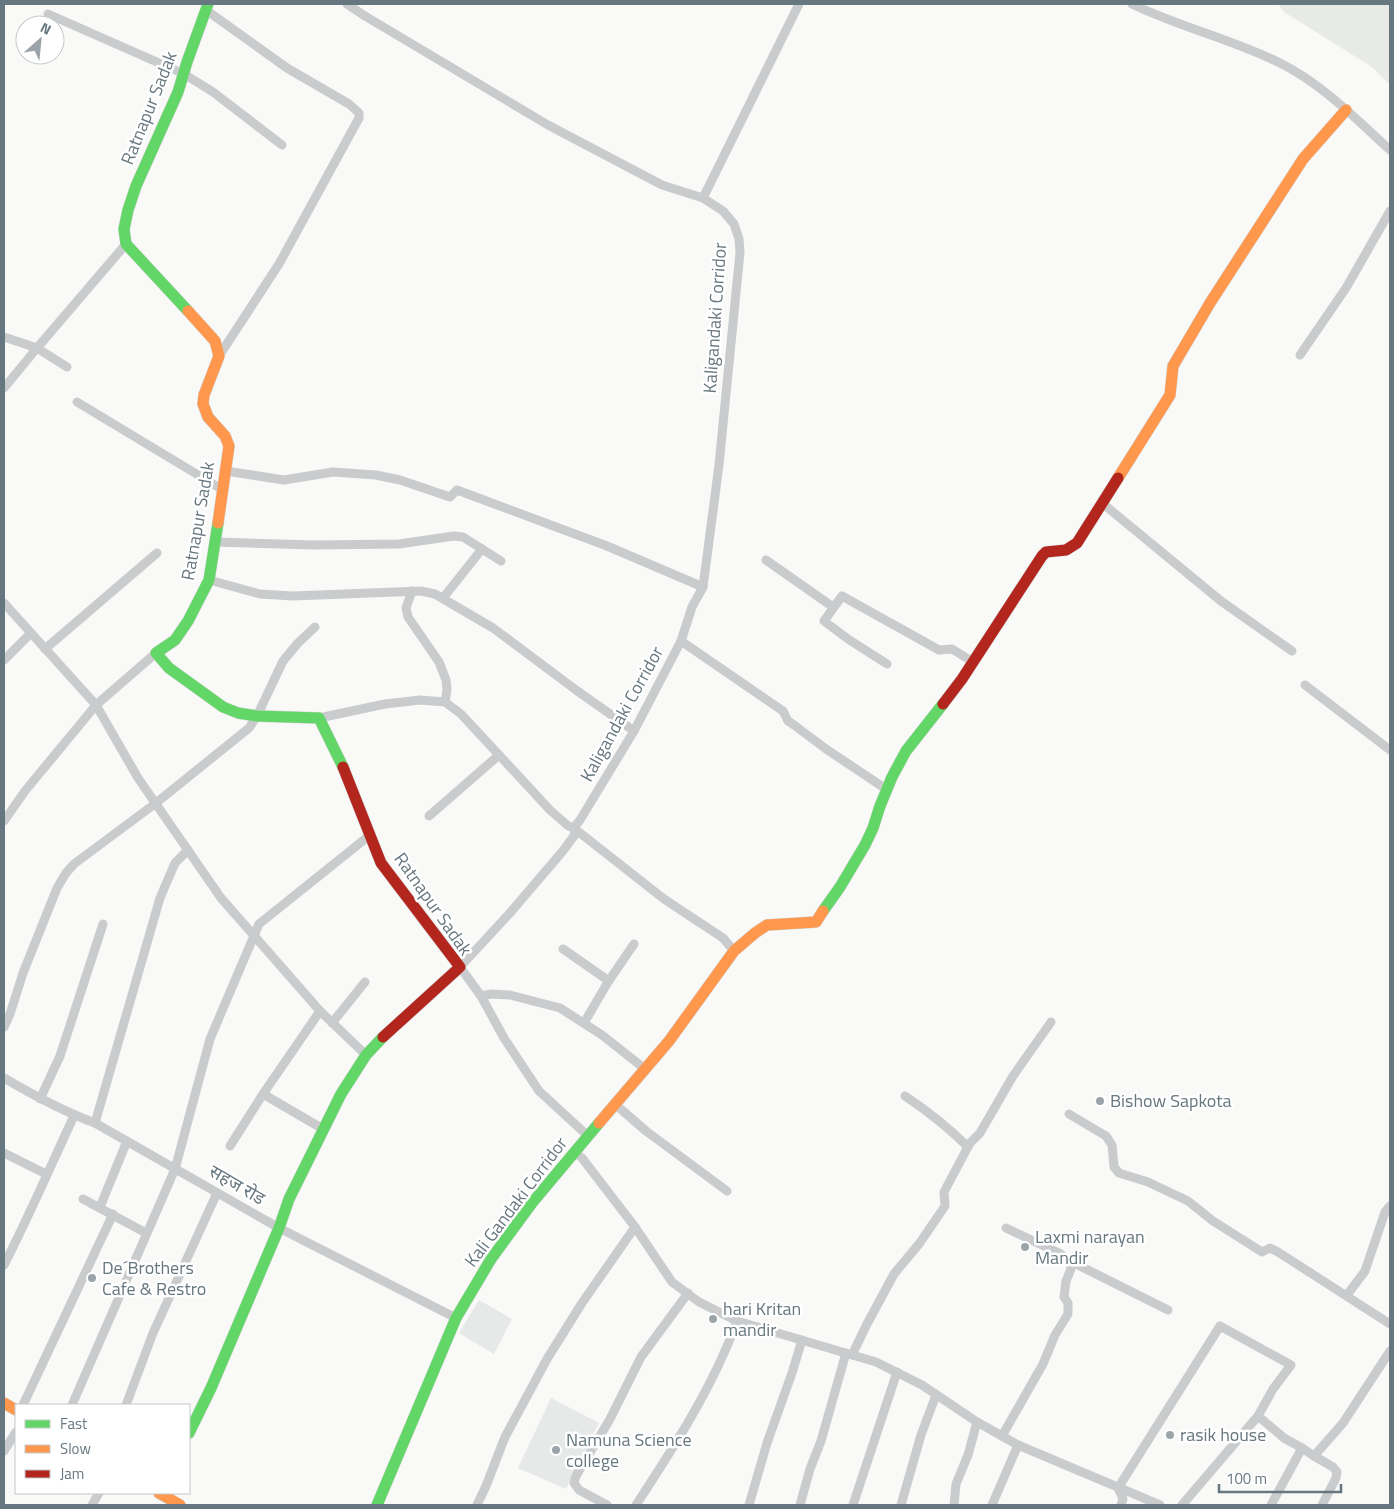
<svg xmlns="http://www.w3.org/2000/svg" width="1394" height="1509" viewBox="0 0 1394 1509" font-family="'Titillium Web','Noto Sans Devanagari',sans-serif">
<rect width="100%" height="100%" fill="#f9f9f8"/>
<g fill="#e7e9e8">
<path d="M 479,1300 L 512,1319 L 494,1354 L 459,1333 Z"/>
<path d="M 551,1398 L 599,1423 L 566,1489 L 518,1468 Z"/>
</g>
<path fill="#e8eae6" d="M 1278,4 L 1390,4 L 1390,85 L 1372,67 L 1284,12 Z"/>
<g fill="none" stroke-linecap="round" stroke-linejoin="round">
<g stroke="#d4d5d5" stroke-width="12">
<g id="fast">
<path d="M 188,311 L 126,244 L 124,229 L 128,210 L 136,186 L 178,92 L 187,62 L 208,4"/>
<path d="M 218,523 L 209,580 L 188,621 L 175,640 L 156,653 L 169,668 L 223,707 L 238,713 L 257,716 L 319,718 L 343,767"/>
<path d="M 823,911 L 840,887 L 865,845 L 873,828 L 880,806 L 892,777 L 906,751 L 943,704"/>
<path d="M 189,1433 L 211,1388 L 279,1228 L 289,1199 L 341,1094 L 366,1055 L 383,1037"/>
<path d="M 377,1505 L 456,1318 L 491,1259 L 532,1203 L 599,1123"/>
</g>
</g>
<g stroke="#d4d5d5" stroke-width="12">
<g id="slow">
<path d="M 188,311 L 215,341 L 219,356 L 204,395 L 203,404 L 208,417 L 225,436 L 229,446 L 218,523"/>
<path d="M 1118,478 L 1170,395 L 1173,366 L 1210,303 L 1303,159 L 1346,110"/>
<path d="M 599,1123 L 669,1041 L 734,951 L 755,933 L 767,925 L 816,922 L 823,911"/>
<path d="M 4,1403 L 16,1410"/>
<path d="M 159,1493 L 180,1505"/>
</g>
</g>
<g stroke="#d4d5d5" stroke-width="12">
<g id="jam">
<path d="M 943,704 L 962,679 L 1042,556 L 1046,552 L 1066,550 L 1077,543 L 1118,478"/>
<path d="M 343,767 L 381,863 L 460,967 L 383,1037"/>
</g>
</g>
<g stroke="#cacbcc" stroke-width="9">
<path d="M 347,4 L 365,16 L 548,125 L 662,185 L 703,198 L 723,211 L 734,224 L 739,239 L 740,252 L 719,465 L 703,587 L 692,607 L 681,641 L 634,731 L 580,820 L 576,825 L 575,829 L 664,899 L 723,938 L 734,951"/>
<path d="M 1132,4 C 1179,27 1232,39 1280,63 C 1321,83 1357,120 1390,150"/>
<path d="M 206,10 L 287,68 L 349,104 L 359,113 L 359,118 L 279,264 L 219,356"/>
<path d="M 48,14 L 184,74 L 213,92 L 282,145"/>
<path d="M 703,198 L 799,4"/>
<path d="M 4,337 L 37,348 L 126,244"/>
<path d="M 1300,355 L 1346,288 L 1390,211"/>
<path d="M 4,388 L 37,348 L 67,367"/>
<path d="M 77,402 L 223,490"/>
<path d="M 226,471 L 284,480 L 333,472 L 376,475 L 400,480 L 450,497 L 457,490 L 607,546 L 703,587"/>
<path d="M 1102,503 L 1221,601 L 1292,651"/>
<path d="M 215,542 L 314,545 L 399,544 L 454,536 L 463,537 L 501,561"/>
<path d="M 766,560 L 833,607"/>
<path d="M 209,580 L 260,594 L 293,596 L 421,591 L 435,594 L 493,628 L 576,690 L 634,731"/>
<path d="M 412,591 L 406,608 L 408,617 L 439,662 L 446,680 L 447,690 L 445,702"/>
<path d="M 443,598 L 482,549"/>
<path d="M 4,603 L 96,705 L 138,778 L 221,898 L 320,1011 L 366,1055"/>
<path d="M 681,641 L 783,711 L 788,721 L 794,725 L 826,749 L 886,789"/>
<path d="M 45,649 L 157,553"/>
<path d="M 4,660 L 31,633"/>
<path d="M 887,664 L 848,639 L 824,621 L 842,596 L 939,650 L 952,649 L 973,662"/>
<path d="M 1305,685 L 1390,750"/>
<path d="M 319,718 L 385,704 L 420,700 L 445,702 L 461,714 L 550,810 L 567,825 L 575,829 L 574,836 L 562,852 L 509,914 L 460,967 L 481,996 L 504,1038 L 539,1091 L 588,1136"/>
<path d="M 429,816 L 499,755"/>
<path d="M 4,821 L 25,791 L 96,705 L 156,653"/>
<path d="M 563,949 L 609,981"/>
<path d="M 481,996 L 491,994 L 510,995 L 560,1008 L 602,1035 L 645,1069"/>
<path d="M 332,1023 L 365,982"/>
<path d="M 584,1023 L 608,982 L 634,944"/>
<path d="M 4,1027 L 10,1014 L 23,973 L 57,888 L 66,873 L 74,864 L 156,803 L 249,728 L 257,716 L 283,661 L 298,643 L 315,627"/>
<path d="M 4,1078 C 33,1095 62,1111 95,1123 L 279,1228 L 456,1318"/>
<path d="M 263,1094 L 323,1129"/>
<path d="M 905,1096 C 929,1112 948,1127 968,1147"/>
<path d="M 40,1099 L 60,1056 L 103,924"/>
<path d="M 616,1105 L 646,1131 L 727,1191"/>
<path d="M 1069,1114 L 1106,1136 L 1112,1145 L 1114,1167 L 1119,1173 L 1148,1182 L 1188,1201 L 1213,1221 L 1262,1252 L 1270,1248 L 1278,1252 L 1390,1324"/>
<path d="M 95,1123 L 160,898 L 175,863 L 188,850"/>
<path d="M 230,1146 L 263,1094 L 320,1011"/>
<path d="M 574,1152 L 582,1158 L 635,1227 L 672,1282 L 699,1302 L 737,1321 L 876,1362 L 922,1385 L 977,1422 L 1018,1445 L 1160,1505"/>
<path d="M 4,1153 L 46,1174"/>
<path d="M 83,1199 L 146,1233"/>
<path d="M 100,1207 L 127,1141"/>
<path d="M 1070,1261 L 1168,1310"/>
<path d="M 4,1265 C 29,1216 51,1165 74,1116"/>
<path d="M 1347,1295 L 1365,1271 L 1385,1212 L 1390,1206"/>
<path d="M 852,1355 L 867,1324 L 894,1274 L 919,1244 L 945,1206 L 944,1192 L 970,1143 L 980,1133 L 1013,1076 L 1051,1022"/>
<path d="M 23,1405 L 113,1214"/>
<path d="M 72,1405 L 175,1169 L 210,1039 L 259,924 L 370,835"/>
<path d="M 126,1405 L 153,1333 L 217,1193"/>
<path d="M 1002,1436 L 1043,1364 L 1055,1335 L 1068,1314 L 1068,1303 L 1064,1297 L 1066,1281 L 1071,1269 L 1070,1261 L 1059,1253 L 1006,1228"/>
<path d="M 4,1451 L 16,1432"/>
<path d="M 1314,1456 L 1333,1467 L 1337,1472 L 1336,1478 L 1322,1505"/>
<path d="M 92,1505 L 99,1493"/>
<path d="M 477,1505 L 486,1486 L 505,1437 L 547,1359 L 582,1303 L 635,1227"/>
<path d="M 607,1505 L 579,1490 L 574,1483 L 576,1476 L 610,1419 L 641,1357 L 688,1293"/>
<path d="M 636,1505 C 674,1447 713,1387 737,1321"/>
<path d="M 749,1505 L 767,1443 L 792,1373 L 802,1340"/>
<path d="M 800,1505 L 810,1469 L 821,1441 L 846,1353"/>
<path d="M 853,1505 L 897,1372"/>
<path d="M 901,1505 L 921,1435 L 936,1395"/>
<path d="M 954,1505 L 956,1484 L 968,1455 L 977,1422"/>
<path d="M 992,1505 L 1018,1445"/>
<path d="M 1121,1505 L 1123,1499 L 1118,1488 L 1220,1326 L 1291,1365 L 1273,1389 L 1258,1416 L 1284,1438 L 1302,1448"/>
<path d="M 1182,1505 L 1258,1416"/>
<path d="M 1271,1505 L 1302,1448 L 1314,1456 L 1343,1423 L 1390,1351"/>
</g>
<use href="#fast" stroke="#63d668" stroke-width="11"/>
<use href="#slow" stroke="#ff974d" stroke-width="11"/>
<use href="#jam" stroke="#b3261e" stroke-width="11"/>
</g>
<g fill="#9aa4a9" stroke="#fff" stroke-width="2">
<circle cx="1100" cy="1101" r="5"/>
<circle cx="1025" cy="1247" r="5"/>
<circle cx="92" cy="1278" r="5"/>
<circle cx="713" cy="1319" r="5"/>
<circle cx="1170" cy="1435" r="5"/>
<circle cx="556" cy="1450" r="5"/>
</g>
<g text-anchor="middle" stroke-width="5" stroke-linejoin="round" paint-order="stroke">
<g font-size="18" fill="#67777f" stroke="#fff">
<text transform="translate(149 108) rotate(-68)" y="6">Ratnapur Sadak</text>
<text transform="translate(715 318) rotate(-86)" y="6">Kaligandaki Corridor</text>
<text transform="translate(198 521) rotate(-80)" y="6">Ratnapur Sadak</text>
<text transform="translate(622 714) rotate(-61)" y="6">Kaligandaki Corridor</text>
<text transform="translate(433 904) rotate(55)" y="6">Ratnapur Sadak</text>
<text transform="translate(237 1185) rotate(30)" y="6">सहज रोड</text>
<text transform="translate(516 1202) rotate(-53)" y="6">Kali Gandaki Corridor</text>
</g>
<g font-size="18" fill="#67777f" stroke="#fff" text-anchor="start">
<text x="1110" y="1107">Bishow Sapkota</text>
<text x="1035" y="1243">Laxmi narayan<tspan x="1035" dy="21">Mandir</tspan></text>
<text x="102" y="1274">De´Brothers<tspan x="102" dy="21">Cafe &amp; Restro</tspan></text>
<text x="723" y="1315">hari Kritan<tspan x="723" dy="21">mandir</tspan></text>
<text x="1180" y="1441">rasik house</text>
<text x="566" y="1446">Namuna Science<tspan x="566" dy="21">college</tspan></text>
</g>
</g>
<rect width="1394" height="1509" fill="none" stroke="#67777f" stroke-width="10"/>
<rect x="15" y="1404" width="175" height="90" fill="#ffffff" stroke="#c2c9cc"/>
<rect x="25" y="1420" width="25" height="8" fill="#63d668" stroke="#c2c9cc"/>
<text x="60" y="1429" font-size="15" fill="#67777f">Fast</text>
<rect x="25" y="1445" width="25" height="8" fill="#ff974d" stroke="#c2c9cc"/>
<text x="60" y="1454" font-size="15" fill="#67777f">Slow</text>
<rect x="25" y="1470" width="25" height="8" fill="#b3261e" stroke="#c2c9cc"/>
<text x="60" y="1479" font-size="15" fill="#67777f">Jam</text>
<g transform="translate(40 40) rotate(27)"><circle r="24" fill="#ffffff" stroke="#c2c9cc"/>
<path d="M0-4L9 19L0 12L-9 19Z" fill="#9aa4a9"/>
<text y="-8" font-size="14" font-weight="bold" text-anchor="middle" fill="#67777f">N</text>
</g>
<path d="M1219 1484v8h122v-8" fill="none" stroke="#67777f" stroke-width="2.5"/>
<text x="1226" y="1484" font-size="15" fill="#67777f" stroke="#ffffff" stroke-width="4" paint-order="stroke">100 m</text>
</svg>
